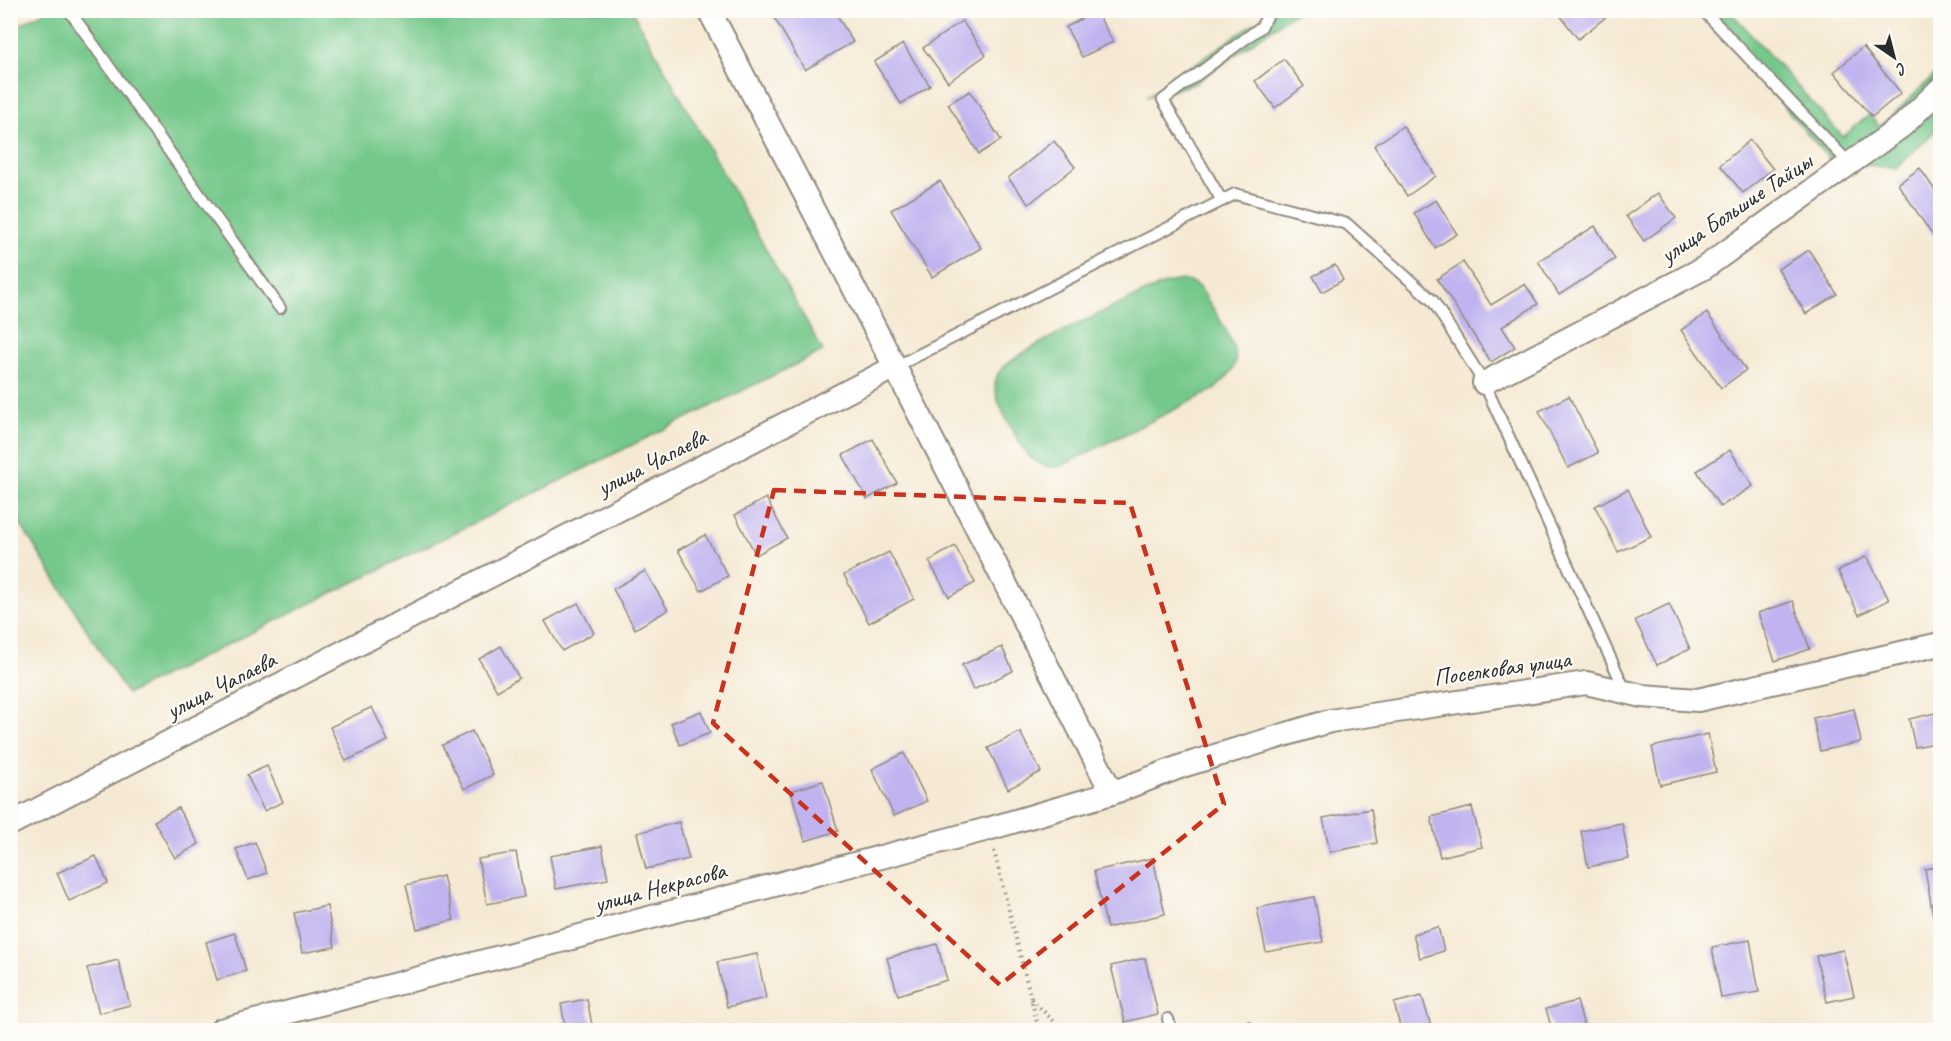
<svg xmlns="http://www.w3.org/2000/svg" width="1951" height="1041" viewBox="0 0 1951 1041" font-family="Caveat,sans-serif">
<rect width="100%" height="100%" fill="#fdfcf7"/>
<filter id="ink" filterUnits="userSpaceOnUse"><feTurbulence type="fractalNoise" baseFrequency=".0167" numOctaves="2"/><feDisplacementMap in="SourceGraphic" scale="12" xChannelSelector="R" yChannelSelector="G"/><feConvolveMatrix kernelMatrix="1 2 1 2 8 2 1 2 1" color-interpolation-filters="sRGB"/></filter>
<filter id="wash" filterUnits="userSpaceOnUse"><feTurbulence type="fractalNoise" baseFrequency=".008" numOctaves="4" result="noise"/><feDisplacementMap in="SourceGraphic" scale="24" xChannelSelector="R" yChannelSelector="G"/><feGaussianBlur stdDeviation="1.35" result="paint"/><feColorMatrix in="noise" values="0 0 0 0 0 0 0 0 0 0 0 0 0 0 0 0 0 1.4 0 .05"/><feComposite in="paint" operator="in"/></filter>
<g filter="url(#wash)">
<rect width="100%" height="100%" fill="#f5e9d3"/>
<g fill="#75c88b" stroke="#507a5b" stroke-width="1.5">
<path d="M 48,10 L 632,11 L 823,351 L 127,694 L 11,509 L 10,30 Z"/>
<path d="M 1272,11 L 1297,11 L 1194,84 L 1146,97 Z"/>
<path d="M 1702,11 L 1730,11 L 1843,137 L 1869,115 L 1880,127 L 1940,70 L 1940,126 L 1897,168 L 1832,162 Z"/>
<path d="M 1182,280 L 1193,283 L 1200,288 C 1210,304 1241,347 1235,364 C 1231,375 1222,382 1214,390 L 1061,466 C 1040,471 1027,457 1018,440 C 1010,425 989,393 997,376 C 1006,353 1121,304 1148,291 L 1167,283 Z"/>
</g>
<g id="blocks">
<g fill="#c0b3ef">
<path d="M 789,10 L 834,10 L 853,42 L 805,70 L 775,19 Z"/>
<path d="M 1556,10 L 1615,10 L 1578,39 Z"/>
<path d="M 1096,11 L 1113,42 L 1082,57 L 1066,27 Z"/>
<path d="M 962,21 L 986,55 L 948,82 L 923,48 Z"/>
<path d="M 903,44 L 930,86 L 901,104 L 874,62 Z"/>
<path d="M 1863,47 L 1901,93 L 1872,117 L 1834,72 Z"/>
<path d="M 1284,59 L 1304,86 L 1275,108 L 1255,81 Z"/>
<path d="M 970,91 L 1001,140 L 979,154 L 948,104 Z"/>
<path d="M 1403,126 L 1436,176 L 1407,196 L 1374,146 Z"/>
<path d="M 1750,140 L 1773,169 L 1743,193 L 1720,165 Z"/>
<path d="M 1054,141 L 1075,167 L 1029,204 L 1008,178 Z"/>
<path d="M 1920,168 L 1940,198 L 1940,231 L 1933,236 L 1898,184 Z"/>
<path d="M 940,181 L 981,248 L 932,277 L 891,210 Z"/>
<path d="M 1658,193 L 1676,218 L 1644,241 L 1626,216 Z"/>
<path d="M 1436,200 L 1457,234 L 1435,248 L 1414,213 Z"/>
<path d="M 1595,226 L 1615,259 L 1559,295 L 1538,261 Z"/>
<path d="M 1809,250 L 1837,294 L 1806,314 L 1778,269 Z"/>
<path d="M 1463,262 L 1491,305 L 1525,284 L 1538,304 L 1502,327 L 1515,347 L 1491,362 L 1437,279 Z"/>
<path d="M 1335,265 L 1343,280 L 1322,292 L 1313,276 Z"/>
<path d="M 1707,313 L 1746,370 L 1721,388 L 1681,330 Z"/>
<path d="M 1569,396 L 1598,453 L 1568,468 L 1539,411 Z"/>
<path d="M 873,439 L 897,483 L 867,499 L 843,455 Z"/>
<path d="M 1730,450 L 1753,486 L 1720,507 L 1697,471 Z"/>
<path d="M 1628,489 L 1651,537 L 1618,552 L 1595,506 Z"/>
<path d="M 766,498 L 787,538 L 756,555 L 735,515 Z"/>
<path d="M 705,535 L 728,576 L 701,591 L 678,550 Z"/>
<path d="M 955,546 L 975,583 L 949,597 L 929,561 Z"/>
<path d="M 889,552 L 914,599 L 869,623 L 844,575 Z"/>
<path d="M 1867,556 L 1889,600 L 1859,615 L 1838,571 Z"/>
<path d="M 645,571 L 668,610 L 635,629 L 613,589 Z"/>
<path d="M 1793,601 L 1810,649 L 1775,661 L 1758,613 Z"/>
<path d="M 578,603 L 594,633 L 562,651 L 545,621 Z"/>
<path d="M 1669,604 L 1690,649 L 1657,665 L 1635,620 Z"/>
<path d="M 501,646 L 519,678 L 497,691 L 479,659 Z"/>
<path d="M 1002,647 L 1013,671 L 973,690 L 962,665 Z"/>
<path d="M 372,707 L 388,741 L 346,761 L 330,727 Z"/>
<path d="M 1854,709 L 1861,742 L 1820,751 L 1813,718 Z"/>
<path d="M 701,711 L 710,733 L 680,745 L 671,723 Z"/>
<path d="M 1940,712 L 1940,742 L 1915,747 L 1909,719 Z"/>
<path d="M 472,731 L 493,775 L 464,789 L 442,745 Z"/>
<path d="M 1020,732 L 1041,772 L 1008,789 L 988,748 Z"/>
<path d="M 1708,734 L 1716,772 L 1660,785 L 1652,747 Z"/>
<path d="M 904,753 L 927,801 L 894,816 L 872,769 Z"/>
<path d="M 267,766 L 283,802 L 264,811 L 247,775 Z"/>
<path d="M 823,781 L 838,831 L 805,841 L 791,791 Z"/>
<path d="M 1472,807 L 1482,847 L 1440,857 L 1431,817 Z"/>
<path d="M 178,808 L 199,844 L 175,858 L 154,821 Z"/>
<path d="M 1371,809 L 1377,843 L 1330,852 L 1323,818 Z"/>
<path d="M 679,822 L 689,859 L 646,869 L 637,833 Z"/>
<path d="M 1622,823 L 1629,859 L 1588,867 L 1581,831 Z"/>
<path d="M 255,842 L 267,873 L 248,880 L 236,849 Z"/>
<path d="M 602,846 L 608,879 L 556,889 L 550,856 Z"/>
<path d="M 516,852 L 524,897 L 487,904 L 478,859 Z"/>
<path d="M 96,856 L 108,883 L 69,901 L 57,873 Z"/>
<path d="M 1153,858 L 1165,914 L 1107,928 L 1094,871 Z"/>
<path d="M 1940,866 L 1940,919 L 1934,921 L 1925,869 Z"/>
<path d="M 443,876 L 454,920 L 417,929 L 406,885 Z"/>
<path d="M 1314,897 L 1323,942 L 1266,952 L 1257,908 Z"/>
<path d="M 327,906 L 335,947 L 302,953 L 294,913 Z"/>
<path d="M 1438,927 L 1444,951 L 1420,958 L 1413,934 Z"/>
<path d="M 235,933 L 246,971 L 217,980 L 206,942 Z"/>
<path d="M 1750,940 L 1759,992 L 1721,998 L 1712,947 Z"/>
<path d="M 937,944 L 947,980 L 898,995 L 887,958 Z"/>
<path d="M 1843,950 L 1854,996 L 1827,1002 L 1816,956 Z"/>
<path d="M 757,954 L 766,998 L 727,1007 L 717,962 Z"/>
<path d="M 1145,958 L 1158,1014 L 1125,1022 L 1111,966 Z"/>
<path d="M 118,960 L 130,1005 L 99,1013 L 87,968 Z"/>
<path d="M 1422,996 L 1432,1030 L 1401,1030 L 1394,1003 Z"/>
<path d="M 587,999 L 593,1030 L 566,1030 L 561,1004 Z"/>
<path d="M 1577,1001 L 1585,1030 L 1552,1030 L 1546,1009 Z"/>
<path d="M 1250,1021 L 1252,1030 L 1221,1030 L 1220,1027 Z"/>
</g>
</g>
</g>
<g filter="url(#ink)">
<use href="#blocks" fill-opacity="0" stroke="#908a7f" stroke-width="1.5"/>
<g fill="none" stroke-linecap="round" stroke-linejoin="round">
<g stroke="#908a7f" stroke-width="14">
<g id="service">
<path d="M 69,10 L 280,308"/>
<path d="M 1703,10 L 1849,163"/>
<path d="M 1222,201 L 1163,100 L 1261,27 L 1271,10"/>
<path d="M 895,367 L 1235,194 L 1347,224 L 1433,301 L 1484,383 L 1626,692"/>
<path d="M 1168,1019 L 1171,1030"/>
</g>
</g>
<g stroke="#908a7f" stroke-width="26">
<g id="minor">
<path d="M 709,10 L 895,367"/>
<path d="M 1484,383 L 1704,268 L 1902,126 L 1940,89"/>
<path d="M 10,824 L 895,367 L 1112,793"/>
<path d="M 221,1030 L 988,829 L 1112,793 L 1182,766 L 1330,721 L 1586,683 L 1642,696 L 1698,700 L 1940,644"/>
</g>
</g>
<g stroke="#908a7f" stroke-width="4" stroke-dasharray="1.5 4.5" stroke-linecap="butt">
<path d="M 994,851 L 1039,1030"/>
<path d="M 1031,999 L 1063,1030"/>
</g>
<use href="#service" stroke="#fff" stroke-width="10"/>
<use href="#minor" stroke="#fff" stroke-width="22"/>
</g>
</g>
<path fill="none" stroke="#c8321e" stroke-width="4.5" stroke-dasharray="12 8" stroke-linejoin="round" d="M 774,490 L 1130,503 L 1224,804 L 1000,985 L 713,723 Z"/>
<g text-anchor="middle" stroke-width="4.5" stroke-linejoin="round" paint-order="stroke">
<g font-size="24" fill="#2b2b2b" stroke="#fdfcf7">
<text transform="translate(1736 208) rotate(-34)" y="8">улица Большие Тайцы</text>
<text transform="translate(652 462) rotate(-27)" y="8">улица Чапаева</text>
<text transform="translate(1502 668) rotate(-8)" y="8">Поселковая улица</text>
<text transform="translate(221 685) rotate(-27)" y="8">улица Чапаева</text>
<text transform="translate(660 887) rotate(-15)" y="8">улица Некрасова</text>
</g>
</g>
<rect width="1951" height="1041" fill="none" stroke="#fdfcf7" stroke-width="36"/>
<g transform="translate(1894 57) rotate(145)" stroke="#fdfcf7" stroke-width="4.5" paint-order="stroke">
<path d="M0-4.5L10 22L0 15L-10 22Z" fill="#2b2b2b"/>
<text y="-9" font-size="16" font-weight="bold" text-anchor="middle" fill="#2b2b2b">С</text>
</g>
</svg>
